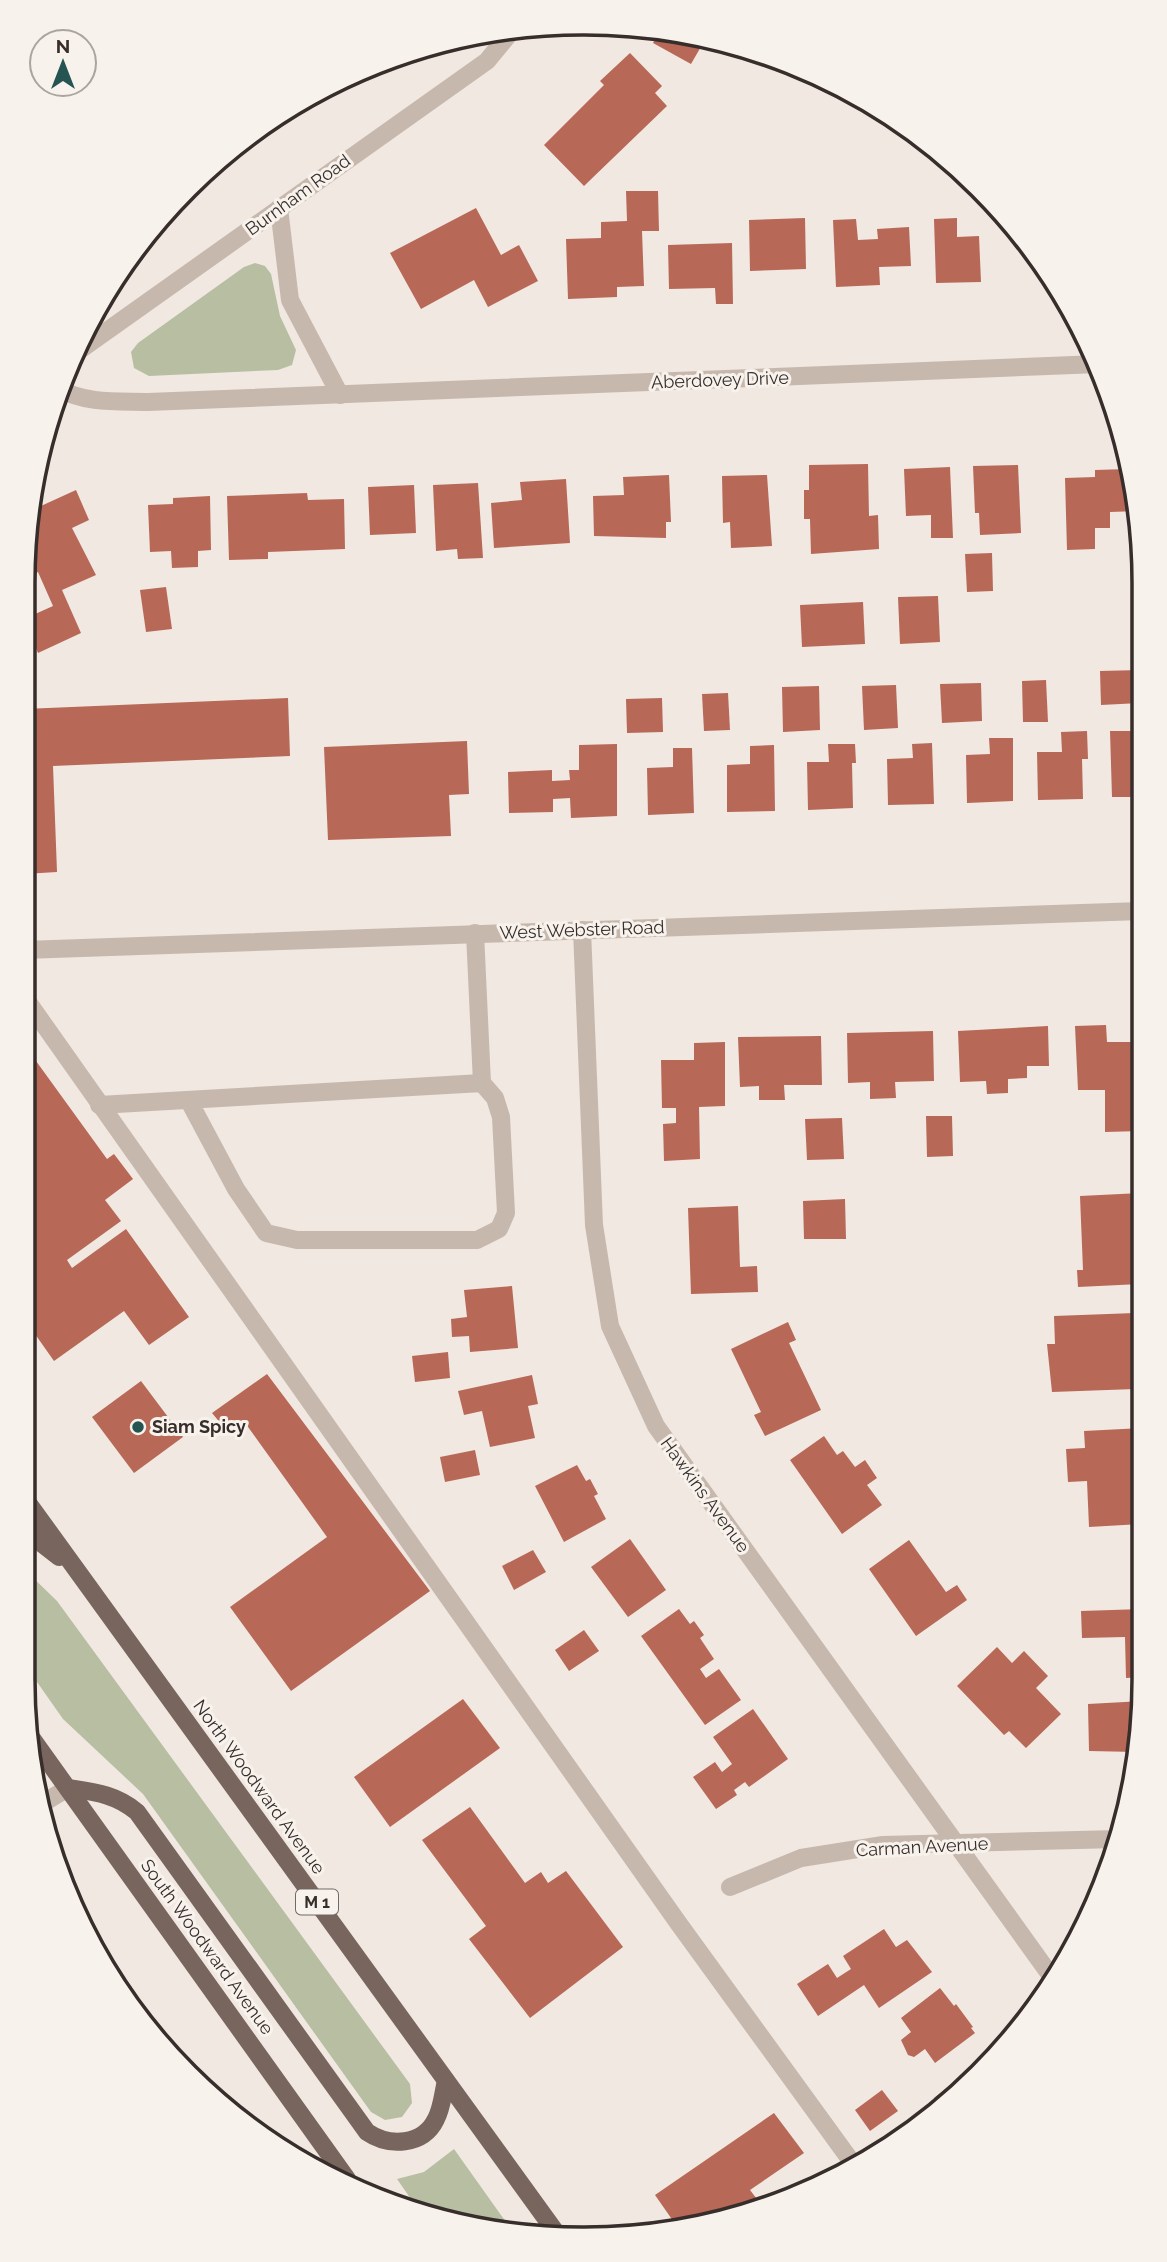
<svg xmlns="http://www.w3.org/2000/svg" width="1167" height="2262" viewBox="0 0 1167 2262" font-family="Raleway,sans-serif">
<rect width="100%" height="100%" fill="#f0e8e1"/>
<g fill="#b7bea2">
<path d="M 255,263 L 265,266 L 271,274 L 280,316 L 296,350 L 292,365 L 278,370 L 149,376 L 134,368 L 131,352 L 138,343 L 244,267 Z"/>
<path d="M 23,1568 L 57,1601 L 410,2084 L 412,2103 L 402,2117 L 385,2120 L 371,2112 L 143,1794 L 63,1719 L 23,1662 Z"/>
<path d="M 454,2149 L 513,2232 L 439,2220 L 420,2212 L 397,2179 L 424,2172 Z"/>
</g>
<g fill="#b86857">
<path d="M 660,31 L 706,38 L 691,64 L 653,43 Z"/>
<path d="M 709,39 L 729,42 L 739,46 L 735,53 Z"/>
<path d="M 630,53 L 662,86 L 655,93 L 667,106 L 584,186 L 544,145 L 604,85 L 600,81 Z"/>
<path d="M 626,191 L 658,191 L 659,231 L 642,231 L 644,286 L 617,287 L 617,297 L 568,299 L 566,239 L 601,238 L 601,222 L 627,221 Z"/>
<path d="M 476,208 L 501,255 L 519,245 L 538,281 L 488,307 L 474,280 L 421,309 L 390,253 Z"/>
<path d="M 805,218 L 806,269 L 750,271 L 749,220 Z"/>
<path d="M 957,218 L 957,237 L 979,236 L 981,282 L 936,283 L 934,219 Z"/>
<path d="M 856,219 L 858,240 L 878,239 L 877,229 L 909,227 L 911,266 L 879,267 L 880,285 L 836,287 L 833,220 Z"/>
<path d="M 732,243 L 733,304 L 716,304 L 715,288 L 669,289 L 668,245 Z"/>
<path d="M 1034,254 L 1050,272 L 1051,275 L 1035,275 Z"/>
<path d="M 868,464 L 869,516 L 878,515 L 879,549 L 811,554 L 810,519 L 804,519 L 804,490 L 809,490 L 809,465 Z"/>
<path d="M 1018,465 L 1021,533 L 980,535 L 979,513 L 975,513 L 973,466 Z"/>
<path d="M 950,467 L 953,538 L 931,538 L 931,515 L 906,516 L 904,469 Z"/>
<path d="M 1128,469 L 1139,511 L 1110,512 L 1110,528 L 1095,528 L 1095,549 L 1067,550 L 1065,478 L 1095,477 L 1095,470 Z"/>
<path d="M 669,475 L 671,522 L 666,522 L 666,538 L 594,536 L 593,496 L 624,495 L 623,477 Z"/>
<path d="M 767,475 L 772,546 L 731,548 L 730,522 L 723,523 L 722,476 Z"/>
<path d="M 566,479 L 570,543 L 494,548 L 491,503 L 522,500 L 520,482 Z"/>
<path d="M 478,483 L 483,558 L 458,559 L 457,549 L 436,551 L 433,485 Z"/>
<path d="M 414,485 L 416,533 L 370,535 L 368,487 Z"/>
<path d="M 76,490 L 89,520 L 72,528 L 96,575 L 62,590 L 81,633 L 38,653 L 24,619 L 53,606 L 38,572 L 26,577 L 24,572 L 30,511 Z"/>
<path d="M 307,493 L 308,500 L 344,499 L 345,549 L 268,552 L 268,559 L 229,560 L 227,496 Z"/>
<path d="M 210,496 L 211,550 L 198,551 L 198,567 L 172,568 L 171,551 L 150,552 L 148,505 L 173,504 L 173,498 Z"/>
<path d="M 992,553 L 993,591 L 967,592 L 965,554 Z"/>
<path d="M 166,587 L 172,629 L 146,632 L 140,590 Z"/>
<path d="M 938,596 L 940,642 L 900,644 L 898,597 Z"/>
<path d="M 863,602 L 865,644 L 802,647 L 800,605 Z"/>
<path d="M 1140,670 L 1140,703 L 1101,705 L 1100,671 Z"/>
<path d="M 1046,680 L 1048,722 L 1023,722 L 1022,681 Z"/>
<path d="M 981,683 L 982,721 L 942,723 L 940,684 Z"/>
<path d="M 896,685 L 898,728 L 864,730 L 862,686 Z"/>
<path d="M 819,686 L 820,730 L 783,732 L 782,687 Z"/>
<path d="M 728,693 L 730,730 L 704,731 L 702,694 Z"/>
<path d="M 288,698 L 290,756 L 53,766 L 57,872 L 24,874 L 24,709 Z"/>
<path d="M 662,698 L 663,732 L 627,733 L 626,699 Z"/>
<path d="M 1087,731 L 1088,759 L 1082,759 L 1083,799 L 1038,800 L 1037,752 L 1062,752 L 1061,732 Z"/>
<path d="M 1110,731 L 1132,731 L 1133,750 L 1140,750 L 1140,797 L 1112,797 Z"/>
<path d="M 989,738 L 1013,738 L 1013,801 L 967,803 L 966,755 L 990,754 Z"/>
<path d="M 467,741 L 469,794 L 449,795 L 451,836 L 328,840 L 324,747 Z"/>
<path d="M 932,743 L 934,804 L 888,805 L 887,759 L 913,758 L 912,744 Z"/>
<path d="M 617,744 L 617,816 L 571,818 L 570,798 L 553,799 L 553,812 L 509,813 L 508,772 L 552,770 L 552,781 L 570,780 L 569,770 L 579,770 L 579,745 Z"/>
<path d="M 828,744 L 855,744 L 856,763 L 852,763 L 853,808 L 808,810 L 807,762 L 829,762 Z"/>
<path d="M 774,745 L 775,811 L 727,812 L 727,765 L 750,764 L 750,746 Z"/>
<path d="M 673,748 L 692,748 L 694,813 L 648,815 L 647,768 L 673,767 Z"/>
<path d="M 1106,1025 L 1107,1042 L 1141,1042 L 1141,1131 L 1105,1132 L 1105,1090 L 1078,1090 L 1075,1026 Z"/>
<path d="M 1048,1026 L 1049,1066 L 1027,1066 L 1027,1078 L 1008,1079 L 1008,1093 L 987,1094 L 986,1081 L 960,1082 L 958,1031 Z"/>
<path d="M 933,1031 L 934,1081 L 895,1082 L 896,1098 L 870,1099 L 870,1082 L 848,1083 L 847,1033 Z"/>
<path d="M 821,1036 L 822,1085 L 784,1085 L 785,1100 L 759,1100 L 759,1086 L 740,1087 L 738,1037 Z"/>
<path d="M 725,1042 L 725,1106 L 699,1107 L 700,1159 L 664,1161 L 663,1124 L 676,1123 L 676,1108 L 662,1108 L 661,1060 L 694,1060 L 694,1043 Z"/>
<path d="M 23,1043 L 107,1159 L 114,1154 L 133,1179 L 105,1200 L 121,1221 L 67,1260 L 72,1268 L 126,1229 L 189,1317 L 149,1345 L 124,1311 L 54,1361 L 23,1317 Z"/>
<path d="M 926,1116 L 952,1116 L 953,1156 L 927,1157 Z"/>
<path d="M 842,1118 L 844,1159 L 807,1160 L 805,1119 Z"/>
<path d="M 1141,1193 L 1142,1217 L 1137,1217 L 1140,1284 L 1078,1287 L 1077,1270 L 1083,1270 L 1080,1196 Z"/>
<path d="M 845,1199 L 846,1239 L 804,1239 L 803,1201 Z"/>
<path d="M 738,1206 L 740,1267 L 757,1266 L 758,1292 L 691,1294 L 688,1208 Z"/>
<path d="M 512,1286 L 518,1348 L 470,1352 L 469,1336 L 452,1337 L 451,1319 L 467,1317 L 464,1290 Z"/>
<path d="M 1135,1313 L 1135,1389 L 1052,1392 L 1047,1344 L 1055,1344 L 1054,1316 Z"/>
<path d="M 788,1322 L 796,1340 L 789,1343 L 821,1410 L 765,1436 L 754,1415 L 761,1412 L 731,1349 Z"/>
<path d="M 448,1352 L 450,1378 L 415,1382 L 412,1356 Z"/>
<path d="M 267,1374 L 430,1591 L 291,1691 L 230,1607 L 327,1537 L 243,1420 L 227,1431 L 212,1413 Z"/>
<path d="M 532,1375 L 538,1404 L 528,1406 L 535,1438 L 490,1447 L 482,1411 L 464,1415 L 458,1391 Z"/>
<path d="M 141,1381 L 183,1437 L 134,1473 L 92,1417 Z"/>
<path d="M 1142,1428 L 1142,1456 L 1139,1456 L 1141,1524 L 1089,1527 L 1087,1481 L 1068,1482 L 1066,1449 L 1085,1448 L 1084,1431 Z"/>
<path d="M 824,1436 L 837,1455 L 843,1451 L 855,1467 L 865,1460 L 877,1478 L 867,1485 L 882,1505 L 842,1534 L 790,1460 Z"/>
<path d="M 475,1450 L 480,1475 L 445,1482 L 440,1457 Z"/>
<path d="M 577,1465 L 586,1481 L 590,1479 L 598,1494 L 594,1496 L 606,1519 L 564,1542 L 535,1486 Z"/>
<path d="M 630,1539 L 666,1590 L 628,1617 L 591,1567 Z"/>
<path d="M 909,1540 L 946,1592 L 957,1585 L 967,1600 L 916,1636 L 869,1569 Z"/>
<path d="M 533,1550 L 546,1572 L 514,1590 L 502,1566 Z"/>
<path d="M 679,1609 L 690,1624 L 694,1621 L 704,1635 L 700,1638 L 714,1659 L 700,1669 L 706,1678 L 719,1669 L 741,1700 L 705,1725 L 641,1636 Z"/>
<path d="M 1143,1609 L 1143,1677 L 1126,1678 L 1125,1637 L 1082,1638 L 1081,1611 Z"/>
<path d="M 584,1630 L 599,1651 L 569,1671 L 555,1650 Z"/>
<path d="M 997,1647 L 1012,1663 L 1024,1651 L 1048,1676 L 1036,1688 L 1061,1714 L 1026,1748 L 1009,1731 L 1004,1735 L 957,1686 Z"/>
<path d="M 463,1699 L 500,1748 L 390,1827 L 354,1777 Z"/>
<path d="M 1143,1701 L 1137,1752 L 1089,1751 L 1088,1704 Z"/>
<path d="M 753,1709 L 788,1759 L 749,1787 L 745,1782 L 734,1790 L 737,1795 L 716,1809 L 693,1777 L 715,1762 L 722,1772 L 732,1764 L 713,1737 Z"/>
<path d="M 470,1807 L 525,1883 L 541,1872 L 548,1883 L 566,1871 L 623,1947 L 530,2018 L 469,1939 L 486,1926 L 422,1840 Z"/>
<path d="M 884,1929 L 896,1947 L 907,1940 L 932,1972 L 879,2008 L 864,1985 L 818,2016 L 797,1984 L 828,1964 L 837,1978 L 851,1969 L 843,1956 Z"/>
<path d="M 940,1988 L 954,2006 L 956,2004 L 973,2027 L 971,2028 L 975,2033 L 935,2063 L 925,2049 L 914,2057 L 908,2055 L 901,2040 L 911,2032 L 901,2018 Z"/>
<path d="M 992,2054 L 993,2056 L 980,2075 L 939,2105 L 934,2098 Z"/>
<path d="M 882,2090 L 898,2111 L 870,2131 L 855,2110 Z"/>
<path d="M 774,2113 L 804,2153 L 750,2190 L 760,2203 L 678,2228 L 655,2195 Z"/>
</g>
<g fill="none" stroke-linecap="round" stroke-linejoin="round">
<g stroke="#c7b8ae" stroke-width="18">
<path d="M 279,208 L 290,300 L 340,395"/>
<path d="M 73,355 L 487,61 L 515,27"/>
<path d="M 60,389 C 86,404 119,401 148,402 L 1099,364"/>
<path d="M 582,930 L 594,1225 L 610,1326 L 656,1426 L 1051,1976"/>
<path d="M 475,933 L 482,1083"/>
<path d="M 24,950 L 1141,911"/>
<path d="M 23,995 L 679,1924 L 854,2165"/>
<path d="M 99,1105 L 482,1083 L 495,1098 L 501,1117 L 506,1213 L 499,1229 L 477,1240 L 297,1240 L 266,1233 L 236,1189 L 189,1101"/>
<path d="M 43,1803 L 68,1788"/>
<path d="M 730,1887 L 801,1858 L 883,1845 L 1119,1839"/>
</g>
<g stroke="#77655e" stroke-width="18">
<path d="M 23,1496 L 560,2238"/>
<path d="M 23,1529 L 59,1557"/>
<path d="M 33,1740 L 347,2179"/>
<path d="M 68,1788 C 94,1792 116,1794 137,1812 L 367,2132 C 389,2147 423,2146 436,2119 C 442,2108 443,2093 446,2081"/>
</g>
</g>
<circle fill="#255453" stroke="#f8f2ed" stroke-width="2.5" cx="138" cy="1427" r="7"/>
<g text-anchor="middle" stroke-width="6" stroke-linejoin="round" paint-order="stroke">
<rect fill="#f8f2ed" stroke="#716965" stroke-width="2" x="296" y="1889.5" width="42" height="25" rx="5"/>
<g font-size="16" font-weight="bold" fill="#372e2b">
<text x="317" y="1908">M 1</text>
</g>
<g font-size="18" fill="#372e2b" stroke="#f8f2ed">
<text transform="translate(298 195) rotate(-36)" y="6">Burnham Road</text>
<text transform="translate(720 380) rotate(-2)" y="6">Aberdovey Drive</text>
<text transform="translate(582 930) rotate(-2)" y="6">West Webster Road</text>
<text transform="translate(705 1495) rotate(54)" y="6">Hawkins Avenue</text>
<text transform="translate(259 1787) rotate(54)" y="6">North Woodward Avenue</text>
<text transform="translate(922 1847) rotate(-3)" y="6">Carman Avenue</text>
<text transform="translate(207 1947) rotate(54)" y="6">South Woodward Avenue</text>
</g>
<g font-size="18" font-weight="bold" fill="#372e2b" stroke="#f8f2ed" text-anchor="start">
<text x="152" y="1433">Siam Spicy</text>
</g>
</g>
<path d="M0 0H1167V2262H0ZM583 35H584A548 548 0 0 1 1132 583V1679A548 548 0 0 1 584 2227H583A548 548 0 0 1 35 1679V583A548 548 0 0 1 583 35Z" fill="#f8f2ed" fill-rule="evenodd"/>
<path fill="none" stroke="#372e2b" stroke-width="3.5" d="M583 35H584A548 548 0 0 1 1132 583V1679A548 548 0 0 1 584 2227H583A548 548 0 0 1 35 1679V583A548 548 0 0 1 583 35Z"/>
<g transform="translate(63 63)"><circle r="33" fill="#f8f2ed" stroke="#aba49f" stroke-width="2"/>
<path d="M0-5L12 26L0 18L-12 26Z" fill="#255453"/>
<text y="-10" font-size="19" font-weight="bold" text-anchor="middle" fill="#372e2b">N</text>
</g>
</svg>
